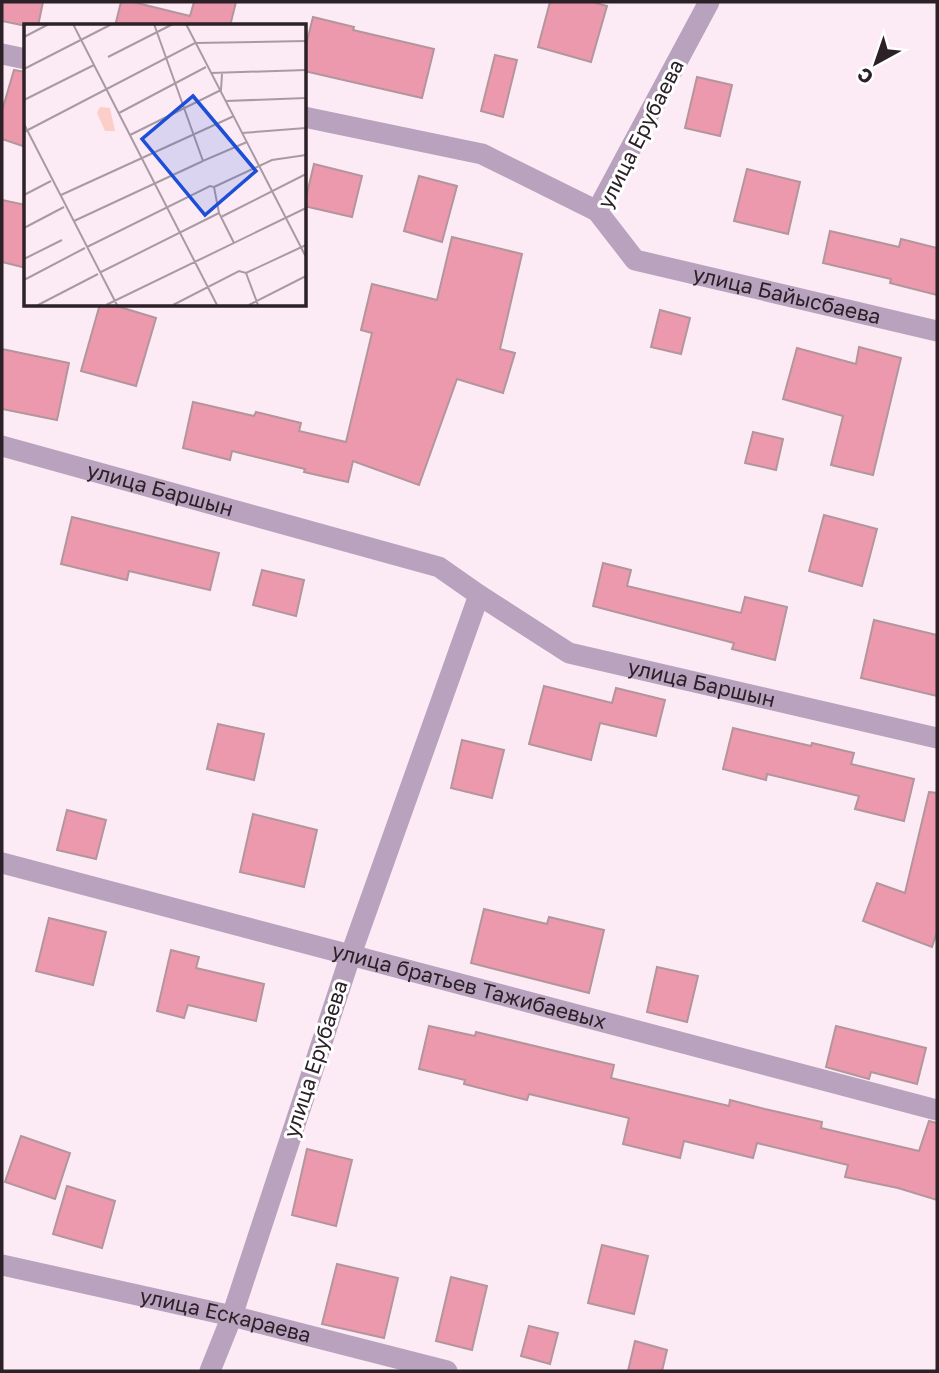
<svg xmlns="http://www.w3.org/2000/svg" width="939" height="1373" viewBox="0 0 939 1373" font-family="'Golos Text',sans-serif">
<rect width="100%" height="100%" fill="#fcebf5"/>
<g fill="#ec99ae" stroke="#b3959c" stroke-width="2">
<path d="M 2,2 L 43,2 L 38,26 L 26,26 L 2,21 Z"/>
<path d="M 121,2 L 133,2 L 190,16 L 194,2 L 236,2 L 230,26 L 115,26 Z"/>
<path d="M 550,2 L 592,2 L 607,6 L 591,62 L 538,47 Z"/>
<path d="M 313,17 L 354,27 L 353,30 L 434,49 L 422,98 L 304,71 L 304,53 Z"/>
<path d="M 495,55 L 517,60 L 503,117 L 481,111 Z"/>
<path d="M 14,70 L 26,72 L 26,147 L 2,139 L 2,111 Z"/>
<path d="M 697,77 L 732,85 L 720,136 L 685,128 Z"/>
<path d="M 314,164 L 362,176 L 352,217 L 304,206 Z"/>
<path d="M 747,169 L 800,182 L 788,234 L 734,221 Z"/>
<path d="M 419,176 L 457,186 L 442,242 L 404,231 Z"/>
<path d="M 2,200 L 26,205 L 26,268 L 2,262 Z"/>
<path d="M 830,231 L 899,247 L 901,239 L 937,248 L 937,295 L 890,283 L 891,279 L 823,263 Z"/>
<path d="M 452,237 L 522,254 L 500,349 L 515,353 L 503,393 L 457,379 L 419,485 L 353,461 L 348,482 L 304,472 L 305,469 L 232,451 L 230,460 L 183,448 L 193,402 L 254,416 L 256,412 L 301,423 L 299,431 L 346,442 L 372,333 L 361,330 L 372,284 L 437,300 Z"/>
<path d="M 100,304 L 110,304 L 156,318 L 136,386 L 81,371 Z"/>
<path d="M 660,310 L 690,318 L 681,354 L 651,347 Z"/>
<path d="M 859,347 L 901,358 L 873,475 L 831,465 L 843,416 L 783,399 L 797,348 L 856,364 Z"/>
<path d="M 2,349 L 69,363 L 57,420 L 2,409 Z"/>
<path d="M 753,432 L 783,439 L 776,470 L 745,463 Z"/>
<path d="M 824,515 L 877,529 L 862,586 L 809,571 Z"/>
<path d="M 72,517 L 219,553 L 210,590 L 129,571 L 127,580 L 61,564 Z"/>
<path d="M 603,563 L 631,570 L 627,586 L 741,613 L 745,597 L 787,607 L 775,660 L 732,649 L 734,643 L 593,606 Z"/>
<path d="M 262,570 L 304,580 L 296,616 L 253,605 Z"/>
<path d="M 874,620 L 937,635 L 937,696 L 861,678 Z"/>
<path d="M 544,686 L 612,703 L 616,688 L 665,700 L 656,736 L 600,723 L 591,760 L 529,744 Z"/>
<path d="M 218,724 L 264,734 L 254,780 L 207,769 Z"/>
<path d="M 733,728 L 811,746 L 812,743 L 854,753 L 851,764 L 914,779 L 904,821 L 855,809 L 859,796 L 767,774 L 766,780 L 723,769 Z"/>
<path d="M 462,740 L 504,750 L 492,798 L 451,788 Z"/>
<path d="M 929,792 L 937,793 L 937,932 L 932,947 L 863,921 L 877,883 L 905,893 Z"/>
<path d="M 67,810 L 106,820 L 96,859 L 57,850 Z"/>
<path d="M 253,814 L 317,830 L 304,887 L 240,872 Z"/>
<path d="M 484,909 L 547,924 L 549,917 L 604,930 L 589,993 L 471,963 Z"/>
<path d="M 49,918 L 106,932 L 93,985 L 36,971 Z"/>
<path d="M 171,950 L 199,957 L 196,968 L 264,984 L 256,1021 L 188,1005 L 184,1018 L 157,1011 Z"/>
<path d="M 657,967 L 698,976 L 687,1022 L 647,1012 Z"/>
<path d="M 429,1026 L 475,1036 L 476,1032 L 614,1065 L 611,1078 L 729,1106 L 730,1100 L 765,1109 L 822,1122 L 821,1128 L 919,1151 L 929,1121 L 937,1123 L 937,1200 L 898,1188 L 845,1177 L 848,1165 L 757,1143 L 753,1158 L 684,1141 L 680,1158 L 623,1144 L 629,1118 L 529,1094 L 527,1100 L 464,1084 L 465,1080 L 419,1069 Z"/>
<path d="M 836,1026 L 926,1048 L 917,1084 L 871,1072 L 869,1079 L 826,1067 Z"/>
<path d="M 21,1136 L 70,1153 L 55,1199 L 5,1182 Z"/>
<path d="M 307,1149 L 352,1160 L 336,1226 L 292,1215 Z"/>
<path d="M 67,1186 L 115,1201 L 102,1248 L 53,1234 Z"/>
<path d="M 602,1245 L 648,1256 L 634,1314 L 588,1303 Z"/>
<path d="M 337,1264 L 398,1278 L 384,1338 L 322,1324 Z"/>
<path d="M 451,1277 L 487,1286 L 472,1350 L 436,1341 Z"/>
<path d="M 529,1326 L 558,1333 L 550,1364 L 521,1356 Z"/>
<path d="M 635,1341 L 667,1350 L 662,1371 L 628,1371 Z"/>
</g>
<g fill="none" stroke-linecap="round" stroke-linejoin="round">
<g stroke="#b8a2be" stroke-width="21">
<path id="s1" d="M 709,2 L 597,211 L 635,260 L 937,331"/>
<path d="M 2,54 L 26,59"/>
<path d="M 304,117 L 482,154 L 597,211"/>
<path id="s2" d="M 2,446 L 439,567 L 479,595 L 350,957 L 232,1316 L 210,1371"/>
<path id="s3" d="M 479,595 L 569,653 L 937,738"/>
<path id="s4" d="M 2,863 L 937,1110"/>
<path id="s5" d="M 2,1265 L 232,1316 L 447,1371"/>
</g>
</g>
<g text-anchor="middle" stroke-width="6" stroke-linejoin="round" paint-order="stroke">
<g font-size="21" fill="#2b2127" stroke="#fff">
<text transform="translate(641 134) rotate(-63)" y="7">улица Ерубаева</text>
<text dy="7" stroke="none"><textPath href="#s1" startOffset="455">улица Байысбаева</textPath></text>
<text dy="7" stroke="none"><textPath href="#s2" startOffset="164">улица Баршын</textPath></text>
<text dy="7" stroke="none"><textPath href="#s3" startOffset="243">улица Баршын</textPath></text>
<text dy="7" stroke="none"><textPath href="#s4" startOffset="483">улица братьев Тажибаевых</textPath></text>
<text transform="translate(316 1059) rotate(-72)" y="7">улица Ерубаева</text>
<text dy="7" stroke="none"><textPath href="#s5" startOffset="229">улица Ескараева</textPath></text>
</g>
</g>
<g transform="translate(24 24)">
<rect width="282" height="282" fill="#fcebf5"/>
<path d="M 76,83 L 86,84 L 91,107 L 81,107 L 73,89 Z" fill="#fbcec9"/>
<path fill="none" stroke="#a89aa3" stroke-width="2" d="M 49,0 L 193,281M 130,0 L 179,137 L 223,118M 162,0 L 282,233M 0,13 L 25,0M 84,33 L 149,0M 0,45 L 88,0M 187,49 L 282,46M 0,76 L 70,41M 202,77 L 282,74M 95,89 L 182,43M 0,100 L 93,281M 0,108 L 171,19 L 282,17M 218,109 L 282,104M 106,111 L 197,66 L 198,50M 190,163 L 248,136 L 282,131M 0,171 L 27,157M 37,171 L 210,92M 197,193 L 282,150M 50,197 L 179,137M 0,204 L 40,183M 63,223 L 186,162 L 190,163 L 195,189 L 210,219M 0,235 L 38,216M 77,248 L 195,189M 222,249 L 234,281M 0,256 L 61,224M 14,281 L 74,250M 82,281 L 282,184M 149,281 L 215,247 L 222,249 L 282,221M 225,281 L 282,252"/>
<path fill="#1d4ed8" fill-opacity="0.15" stroke="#1d4ed8" stroke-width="3.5" d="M 169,72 L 232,147 L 181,191 L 118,115 Z"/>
<rect width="282" height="282" fill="none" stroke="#2b2127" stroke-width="3.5"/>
</g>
<rect width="939" height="1373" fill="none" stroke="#2b2127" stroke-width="7"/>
<g transform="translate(876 63) rotate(220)" stroke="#ffffff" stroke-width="5" paint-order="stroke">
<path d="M0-5L12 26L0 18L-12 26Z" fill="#2b2127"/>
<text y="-10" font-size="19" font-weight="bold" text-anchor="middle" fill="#2b2127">С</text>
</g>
</svg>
